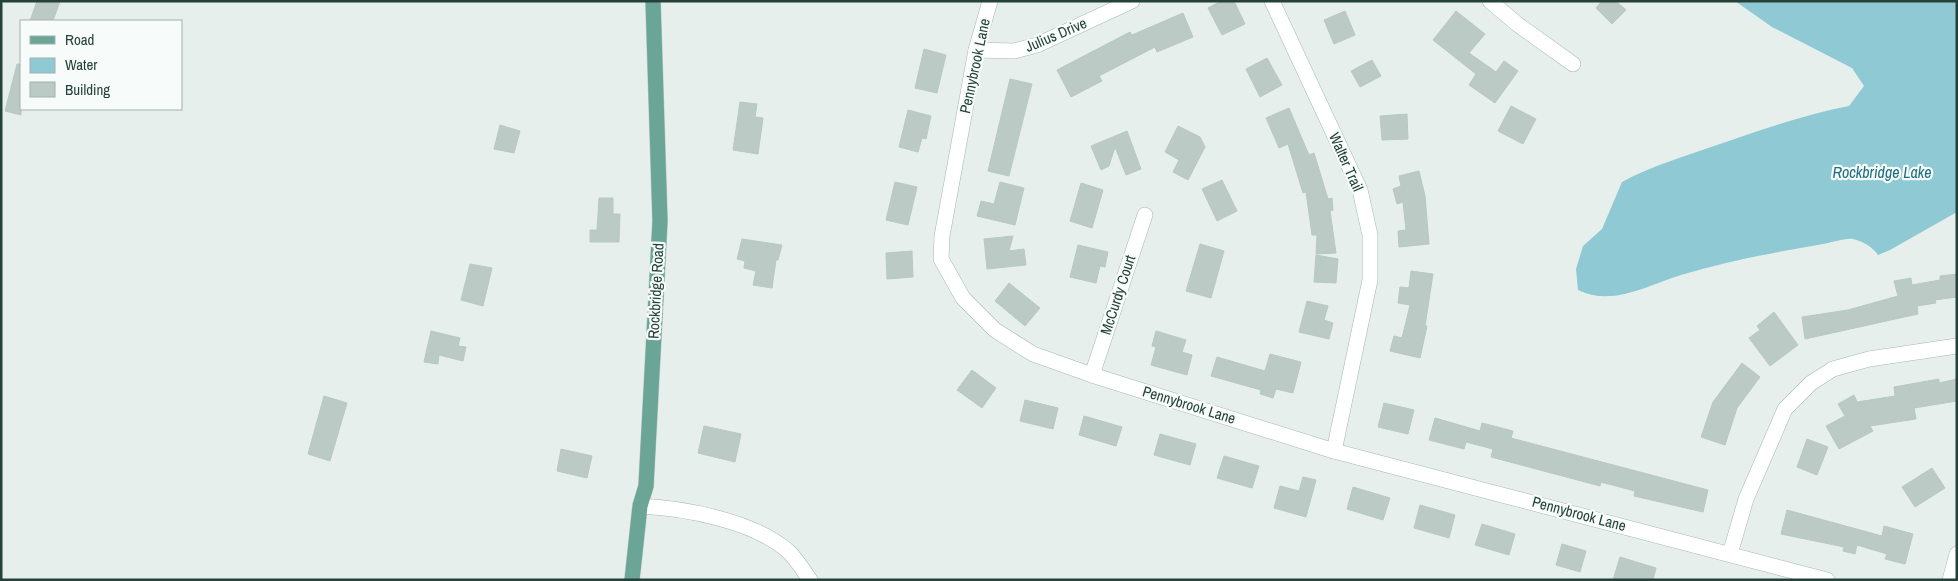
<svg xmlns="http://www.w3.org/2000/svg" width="1958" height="581" viewBox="0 0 1958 581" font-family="'Archivo Narrow',sans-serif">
<rect width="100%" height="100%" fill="#e6efeb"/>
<path fill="#8ec9d4" d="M 1735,1 L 1957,1 L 1957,212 L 1890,250 L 1878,255 C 1873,247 1862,241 1853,239 C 1844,238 1831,243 1823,244 C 1776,252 1727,261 1681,275 C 1648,285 1612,307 1578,290 L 1576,269 L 1583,246 L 1602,229 L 1622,182 C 1651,166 1683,157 1714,146 C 1758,131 1803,115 1849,106 L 1864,86 L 1852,68 L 1772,27 Z"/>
<g fill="#bbcac4" stroke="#b8c9c2">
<path d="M 37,1 L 60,1 L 53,21 L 30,21 Z"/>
<path d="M 1221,1 L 1234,1 L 1245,24 L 1222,35 L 1208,8 Z"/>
<path d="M 1602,1 L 1616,1 L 1626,10 L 1612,24 L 1596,8 Z"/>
<path d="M 1345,11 L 1355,35 L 1334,44 L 1324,20 Z"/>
<path d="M 1456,11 L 1485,34 L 1469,53 L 1496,72 L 1504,61 L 1518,71 L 1495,103 L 1469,85 L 1476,74 L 1433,40 Z"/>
<path d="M 1183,13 L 1193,37 L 1157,52 L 1155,47 L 1099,76 L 1102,81 L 1071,97 L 1057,70 L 1130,32 L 1132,35 Z"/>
<path d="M 924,49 L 946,55 L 937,93 L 915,88 Z"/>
<path d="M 1267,58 L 1282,85 L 1260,97 L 1246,69 Z"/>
<path d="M 1372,60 L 1381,76 L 1360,87 L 1351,71 Z"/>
<path d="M 17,64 L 21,64 L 21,115 L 5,111 Z"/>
<path d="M 1010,79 L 1032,84 L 1009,176 L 988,171 Z"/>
<path d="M 740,102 L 757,104 L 755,117 L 763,118 L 758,154 L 733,150 Z"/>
<path d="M 1511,106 L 1536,119 L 1523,144 L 1498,131 Z"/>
<path d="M 1289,108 L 1309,155 L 1314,153 L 1328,199 L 1332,198 L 1333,210 L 1330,211 L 1336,253 L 1316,254 L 1317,235 L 1312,235 L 1306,192 L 1303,193 L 1288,144 L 1279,148 L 1266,118 Z"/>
<path d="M 908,110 L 931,116 L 926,139 L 922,138 L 918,152 L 899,147 Z"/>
<path d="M 1407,114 L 1408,139 L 1382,140 L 1380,116 Z"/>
<path d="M 500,125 L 520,131 L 514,153 L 494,149 Z"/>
<path d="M 1178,126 L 1200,137 L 1205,147 L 1188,180 L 1173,172 L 1179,160 L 1165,152 Z"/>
<path d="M 1127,131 L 1141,169 L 1126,175 L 1115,147 L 1109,166 L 1101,170 L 1091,146 Z"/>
<path d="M 1419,171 L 1425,196 L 1429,244 L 1399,247 L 1398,231 L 1406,230 L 1403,202 L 1397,204 L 1393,189 L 1401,186 L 1399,176 Z"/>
<path d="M 1222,180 L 1237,211 L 1217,221 L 1202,189 Z"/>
<path d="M 895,182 L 917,187 L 908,225 L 886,220 Z"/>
<path d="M 1000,182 L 1024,188 L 1015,225 L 977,216 L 981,201 L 994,204 Z"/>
<path d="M 1081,183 L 1103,190 L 1092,228 L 1070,221 Z"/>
<path d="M 599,198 L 613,198 L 613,214 L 620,214 L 619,242 L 590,242 L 590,230 L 597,230 Z"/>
<path d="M 1013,236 L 1009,251 L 1024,249 L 1026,265 L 987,269 L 984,239 Z"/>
<path d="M 742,239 L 782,245 L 778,260 L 776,260 L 772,288 L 753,285 L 756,271 L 744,268 L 745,261 L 737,259 Z"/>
<path d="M 1200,244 L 1224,251 L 1211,298 L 1186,291 Z"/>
<path d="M 1078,245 L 1108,252 L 1105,267 L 1100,266 L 1096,283 L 1070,277 Z"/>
<path d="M 912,251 L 913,277 L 887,279 L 886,253 Z"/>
<path d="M 1316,255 L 1338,259 L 1336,283 L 1314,282 Z"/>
<path d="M 470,264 L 492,268 L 483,306 L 461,300 Z"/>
<path d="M 1411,271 L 1433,274 L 1425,326 L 1427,326 L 1420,358 L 1390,351 L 1394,336 L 1402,338 L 1410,305 L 1398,303 L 1400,287 L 1409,288 Z"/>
<path d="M 1957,274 L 1957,297 L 1935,300 L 1936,303 L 1917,306 L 1918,314 L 1805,339 L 1802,317 L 1848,310 L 1898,296 L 1894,281 L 1911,278 L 1912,285 L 1940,280 L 1940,276 Z"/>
<path d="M 1009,283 L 1040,308 L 1025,326 L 995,301 Z"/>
<path d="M 1307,301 L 1328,306 L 1324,320 L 1333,323 L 1329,339 L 1299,332 Z"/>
<path d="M 1774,312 L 1798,345 L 1770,366 L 1749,338 L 1760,330 L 1757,326 Z"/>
<path d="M 431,331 L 460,338 L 458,346 L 466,347 L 463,361 L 439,355 L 438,364 L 424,362 Z"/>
<path d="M 1156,331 L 1186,340 L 1182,352 L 1192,355 L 1187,375 L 1151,365 L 1156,347 L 1152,346 Z"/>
<path d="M 1270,354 L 1301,362 L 1293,393 L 1276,389 L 1273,398 L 1260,394 L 1261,390 L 1211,376 L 1217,357 L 1265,371 Z"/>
<path d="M 1742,363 L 1760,377 L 1737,408 L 1725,445 L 1701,437 L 1713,402 Z"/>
<path d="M 972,370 L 996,388 L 982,408 L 957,390 Z"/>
<path d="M 1939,379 L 1939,383 L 1957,379 L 1957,401 L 1914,408 L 1916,419 L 1870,426 L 1873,431 L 1839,449 L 1826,426 L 1845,416 L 1838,404 L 1854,395 L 1857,402 L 1895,396 L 1894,387 Z"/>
<path d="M 324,396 L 347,403 L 330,461 L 308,454 Z"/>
<path d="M 1025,400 L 1058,408 L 1053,429 L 1020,421 Z"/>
<path d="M 1384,403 L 1414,410 L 1408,434 L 1378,427 Z"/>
<path d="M 1084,416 L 1122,427 L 1116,446 L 1079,435 Z"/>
<path d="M 1435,418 L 1480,431 L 1482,423 L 1513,431 L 1511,438 L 1708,490 L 1703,512 L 1634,496 L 1635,491 L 1601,482 L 1600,486 L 1491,457 L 1493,449 L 1466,442 L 1464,449 L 1429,440 Z"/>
<path d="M 704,426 L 741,434 L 735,462 L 698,453 Z"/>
<path d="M 1160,434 L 1196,444 L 1190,465 L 1154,455 Z"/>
<path d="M 1807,439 L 1828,447 L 1817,475 L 1797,467 Z"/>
<path d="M 561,449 L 592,456 L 587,478 L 557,471 Z"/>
<path d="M 1224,456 L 1259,466 L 1252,488 L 1217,478 Z"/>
<path d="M 1932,468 L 1945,488 L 1915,507 L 1902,487 Z"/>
<path d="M 1303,477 L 1316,480 L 1306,517 L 1274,508 L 1280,486 L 1299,491 Z"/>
<path d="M 1353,487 L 1390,498 L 1383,520 L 1347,509 Z"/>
<path d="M 1420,505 L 1455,515 L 1449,538 L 1414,528 Z"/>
<path d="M 1787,510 L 1882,536 L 1884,526 L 1913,534 L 1905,564 L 1885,559 L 1887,554 L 1857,545 L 1855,554 L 1843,551 L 1844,547 L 1781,534 Z"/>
<path d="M 1482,524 L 1515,534 L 1509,555 L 1475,545 Z"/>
<path d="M 1562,544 L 1586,551 L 1580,572 L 1556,565 Z"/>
<path d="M 1620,557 L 1656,568 L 1653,580 L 1613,580 Z"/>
</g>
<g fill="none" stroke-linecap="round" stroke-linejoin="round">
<g stroke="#a8b8b2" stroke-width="16">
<g id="minor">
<path d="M 990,1 L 976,50 L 942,236 L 941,259 L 963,298 L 995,330 L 1033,354 L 1092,375 L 1334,451 L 1827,580"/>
<path d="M 1272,1 L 1360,190 L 1370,235 L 1370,280 L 1334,451"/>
<path d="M 1490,1 L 1517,24 L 1573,64"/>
<path d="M 976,50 L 1014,51 L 1037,45 L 1132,1"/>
<path d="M 1092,375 L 1145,215"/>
<path d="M 640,506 C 684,508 755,521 789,552 C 797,560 804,571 810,580"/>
<path d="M 1730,554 L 1746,499 L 1785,409 L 1811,383 L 1833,369 L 1869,359 L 1957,346"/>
<path d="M 1950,580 L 1957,554"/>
</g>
</g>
<g stroke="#c2cac8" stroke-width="16">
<path id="major" d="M 632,580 L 640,506 L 646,486 L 660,221 L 653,1"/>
</g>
<use href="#minor" stroke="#fff" stroke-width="15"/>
<use href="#major" stroke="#6aa596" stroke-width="15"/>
</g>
<g text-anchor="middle" stroke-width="4.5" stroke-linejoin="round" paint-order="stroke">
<g font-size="15" fill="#24423a" stroke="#f7fbf9">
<text transform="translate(1056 35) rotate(-23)" y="5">Julius Drive</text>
<text transform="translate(975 66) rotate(-78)" y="5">Pennybrook Lane</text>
<text transform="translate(1346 162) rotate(66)" y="5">Walter Trail</text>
<text transform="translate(656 291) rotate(-87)" y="5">Rockbridge Road</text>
<text transform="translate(1118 295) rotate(-72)" y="5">McCurdy Court</text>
<text transform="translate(1189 405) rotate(17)" y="5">Pennybrook Lane</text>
<text transform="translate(1579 514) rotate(15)" y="5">Pennybrook Lane</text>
</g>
<g font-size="16" font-style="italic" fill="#1c6f80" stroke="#f7fbf9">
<text x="1882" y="178">Rockbridge Lake</text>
</g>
</g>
<rect width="1958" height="581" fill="none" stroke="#24423a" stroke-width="5"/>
<rect x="20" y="20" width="162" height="90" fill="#f7fbf9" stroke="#a3b1ad"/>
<rect x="30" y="36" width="25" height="8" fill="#6aa596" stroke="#a3b1ad"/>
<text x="65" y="45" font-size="15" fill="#24423a">Road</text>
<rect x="30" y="58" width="25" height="15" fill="#8ec9d4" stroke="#a3b1ad"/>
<text x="65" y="70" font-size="15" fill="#24423a">Water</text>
<rect x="30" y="82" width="25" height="15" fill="#bbcac4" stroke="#a3b1ad"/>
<text x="65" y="95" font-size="15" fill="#24423a">Building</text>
</svg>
